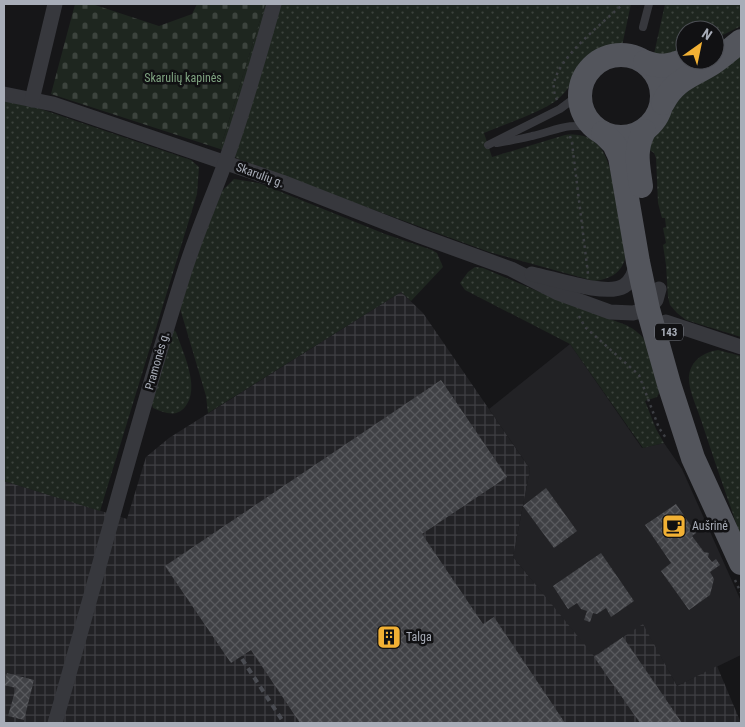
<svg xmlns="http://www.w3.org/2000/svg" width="745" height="727" viewBox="0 0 745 727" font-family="'Roboto Condensed',sans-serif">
<defs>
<pattern id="industrial-grid" width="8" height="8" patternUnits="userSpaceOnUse" patternTransform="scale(1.25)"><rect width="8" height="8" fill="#222225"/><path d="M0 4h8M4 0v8" fill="none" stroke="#3f3f43"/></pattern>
<pattern id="grass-dots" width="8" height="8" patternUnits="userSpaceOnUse" patternTransform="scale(1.25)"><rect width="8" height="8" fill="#1e261f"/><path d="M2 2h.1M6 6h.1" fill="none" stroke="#3c433d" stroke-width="1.8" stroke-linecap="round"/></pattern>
<pattern id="cemetery-stones" width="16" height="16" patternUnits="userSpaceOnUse" patternTransform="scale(1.25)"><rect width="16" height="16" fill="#1e261f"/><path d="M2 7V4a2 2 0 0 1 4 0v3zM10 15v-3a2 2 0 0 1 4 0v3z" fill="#3c433d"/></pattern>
<pattern id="building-cross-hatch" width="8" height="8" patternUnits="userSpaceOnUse" patternTransform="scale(1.25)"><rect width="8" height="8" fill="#404145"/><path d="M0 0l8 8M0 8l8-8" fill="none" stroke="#595a5e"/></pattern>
</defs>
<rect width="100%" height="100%" fill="#161618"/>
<path fill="#222225" d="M 570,344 L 642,448 L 664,443 L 682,469 L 741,601 L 741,655 L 677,686 L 643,625 L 594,657 L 513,557 L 530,469 L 489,409 Z"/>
<path fill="url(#industrial-grid)" d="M 401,292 L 423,313 L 530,469 L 513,557 L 594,656 L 643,624 L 677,686 L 717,666 L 741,723 L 4,723 L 4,481 L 127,519 L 146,457 L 169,438 Z"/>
<g fill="url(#grass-dots)">
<path d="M 265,4 L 631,4 L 622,46 C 575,49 584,78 557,100 C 542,112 503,125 484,133 L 492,157 L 565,135 C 606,130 610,166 616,198 C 620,215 624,233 627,251 C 624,270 614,279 594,281 L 489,252 L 246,163 L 220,149 Z"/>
<path d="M 665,4 L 741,4 L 741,26 L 715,39 L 715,30 L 685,30 L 685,51 L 677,54 L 654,54 Z"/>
<path d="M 741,56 L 741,337 L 686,320 L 677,313 L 670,305 L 668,297 L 666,265 L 663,245 L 666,243 L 663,228 L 666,227 L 665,218 L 662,218 L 658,203 L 656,158 L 654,153 L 648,149 L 652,138 L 664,122 L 673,103 L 691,85 Z"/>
<path d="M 4,101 L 29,105 L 191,160 L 199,167 L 197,194 L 100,511 L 4,481 Z"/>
<path d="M 234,179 L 259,183 L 385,234 L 432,250 L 437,253 L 443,267 L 411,301 L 401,292 L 208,413 L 206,396 L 179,305 L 218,195 Z"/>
<path d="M 475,267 L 483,268 L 556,299 L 626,325 C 636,330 642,335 648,345 L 659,393 L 657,397 L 645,401 L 656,429 L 664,443 L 643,448 L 570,344 L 465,290 L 460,283 L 468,272 Z"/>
<path d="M 174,330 L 176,332 C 183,353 201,388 185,407 C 176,418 164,413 153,408 L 151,401 L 172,332 Z"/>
<path d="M 718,350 L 741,356 L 741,537 C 727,497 713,457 700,417 C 696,405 688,389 689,376 C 691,360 704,352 718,350 Z"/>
</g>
<path fill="url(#cemetery-stones)" d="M 75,4 L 92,4 L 159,26 L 192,14 L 197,4 L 265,4 L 220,149 L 51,94 Z"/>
<g fill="url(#building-cross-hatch)">
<path d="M 441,380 L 507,477 L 422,534 L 483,624 L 494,617 L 565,723 L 300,723 L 251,650 L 231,663 L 165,566 Z"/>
<path d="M 546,488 L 577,531 L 554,548 L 523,506 Z"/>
<path d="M 676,504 L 696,533 L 692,536 L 704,552 L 709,553 L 708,557 L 712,562 L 716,559 L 720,565 L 710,572 L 714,579 L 710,595 L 689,610 L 661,571 L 671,563 L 645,525 Z"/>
<path d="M 601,553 L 634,601 L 611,617 L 606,608 L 597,614 L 593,613 L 590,622 L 584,620 L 587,611 L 581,609 L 577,603 L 568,609 L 553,586 Z"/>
<path d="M 623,637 L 682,723 L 640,723 L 594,657 Z"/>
<path d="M 7,673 L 34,680 L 24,720 L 8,716 L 16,688 L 4,685 Z"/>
</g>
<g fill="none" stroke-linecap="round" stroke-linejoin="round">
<g stroke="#3d3f44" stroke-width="2.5" stroke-dasharray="2.5 4" stroke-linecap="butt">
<path d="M 557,100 C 555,95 553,90 554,84 C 557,58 604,22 623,4"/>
<path d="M 570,136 L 572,143 L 588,274"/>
<path d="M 579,316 L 585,327 L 639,375 L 659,428 L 666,438"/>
<path d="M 735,580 L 741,593"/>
</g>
<g stroke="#37383d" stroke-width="8">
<path d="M 643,27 L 649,4"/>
<path d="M 497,143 C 509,141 521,139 532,136 C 557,130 569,122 595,128"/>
<path d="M 488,145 L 560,109 L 572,100 L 581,87"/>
</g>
<g stroke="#37383d" stroke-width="15">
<path d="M 4,94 L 53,104 L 282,182 L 420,236 L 511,269 L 558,293 L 610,312 L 633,313 L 648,309 L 656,300 L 659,289"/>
<path d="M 32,100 L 55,4"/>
<path d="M 532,274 C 553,278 606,297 624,286 C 632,281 635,272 637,263"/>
<path d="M 666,322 L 741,347"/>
<path d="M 55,723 C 98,574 136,424 183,276 C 195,237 211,201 225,163 C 244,111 259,57 274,4"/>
</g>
<g stroke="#53555c" stroke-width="24">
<circle cx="621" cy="96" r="41"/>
<path d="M 645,62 C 662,68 669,66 685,60"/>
<path d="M 663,103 C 675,79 693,76 713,63 C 723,56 732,48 741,41"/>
<path d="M 603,133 L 614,144 L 620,157 L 638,262 L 648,309 L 669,384 L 693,458 L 741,563"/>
<path d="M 641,186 C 638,164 634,151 644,131"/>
</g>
<path stroke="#4a4c52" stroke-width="4" stroke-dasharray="6 5" stroke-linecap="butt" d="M 242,659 L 284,723"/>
</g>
<defs>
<g id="cafe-square" transform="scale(1.25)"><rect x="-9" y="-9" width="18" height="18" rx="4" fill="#f2b134" stroke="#111113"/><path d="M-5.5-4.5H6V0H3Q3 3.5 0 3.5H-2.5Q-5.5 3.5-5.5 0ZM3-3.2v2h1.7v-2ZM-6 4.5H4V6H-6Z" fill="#111"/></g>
<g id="building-square" transform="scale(1.25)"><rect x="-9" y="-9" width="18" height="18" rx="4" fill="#f2b134" stroke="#111113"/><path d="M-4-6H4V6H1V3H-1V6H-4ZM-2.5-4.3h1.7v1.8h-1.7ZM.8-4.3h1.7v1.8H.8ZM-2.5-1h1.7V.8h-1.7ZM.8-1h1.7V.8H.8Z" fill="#111"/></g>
</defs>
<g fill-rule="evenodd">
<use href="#cafe-square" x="674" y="526"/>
<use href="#building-square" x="389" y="637"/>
</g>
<g text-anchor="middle" stroke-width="5" stroke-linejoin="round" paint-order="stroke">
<rect fill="#111113" stroke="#7b7e86" stroke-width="1" x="655" y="323.5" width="28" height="17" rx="4"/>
<g font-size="11" font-weight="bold" fill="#a8adb8">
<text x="669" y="336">143</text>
</g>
<g font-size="12" fill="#7fa381" stroke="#111113">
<text x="183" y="82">Skarulių kapinės</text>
</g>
<g font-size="12" fill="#a8adb8" stroke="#111113">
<text transform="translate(260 175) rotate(20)" y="4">Skarulių g.</text>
<text transform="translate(157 361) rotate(-74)" y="4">Pramonės g.</text>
</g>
<g font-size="12" fill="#a8adb8" stroke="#111113" text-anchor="start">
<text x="692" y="530">Aušrinė</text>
<text x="406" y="641">Talga</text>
</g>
</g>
<rect width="745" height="727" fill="none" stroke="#a8adb8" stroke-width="10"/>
<g transform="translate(700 45) rotate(33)"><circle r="24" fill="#111113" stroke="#4d4f55"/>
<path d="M0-4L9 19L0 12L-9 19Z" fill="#f2b134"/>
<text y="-8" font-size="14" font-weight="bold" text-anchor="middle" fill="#a8adb8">N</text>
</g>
</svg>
